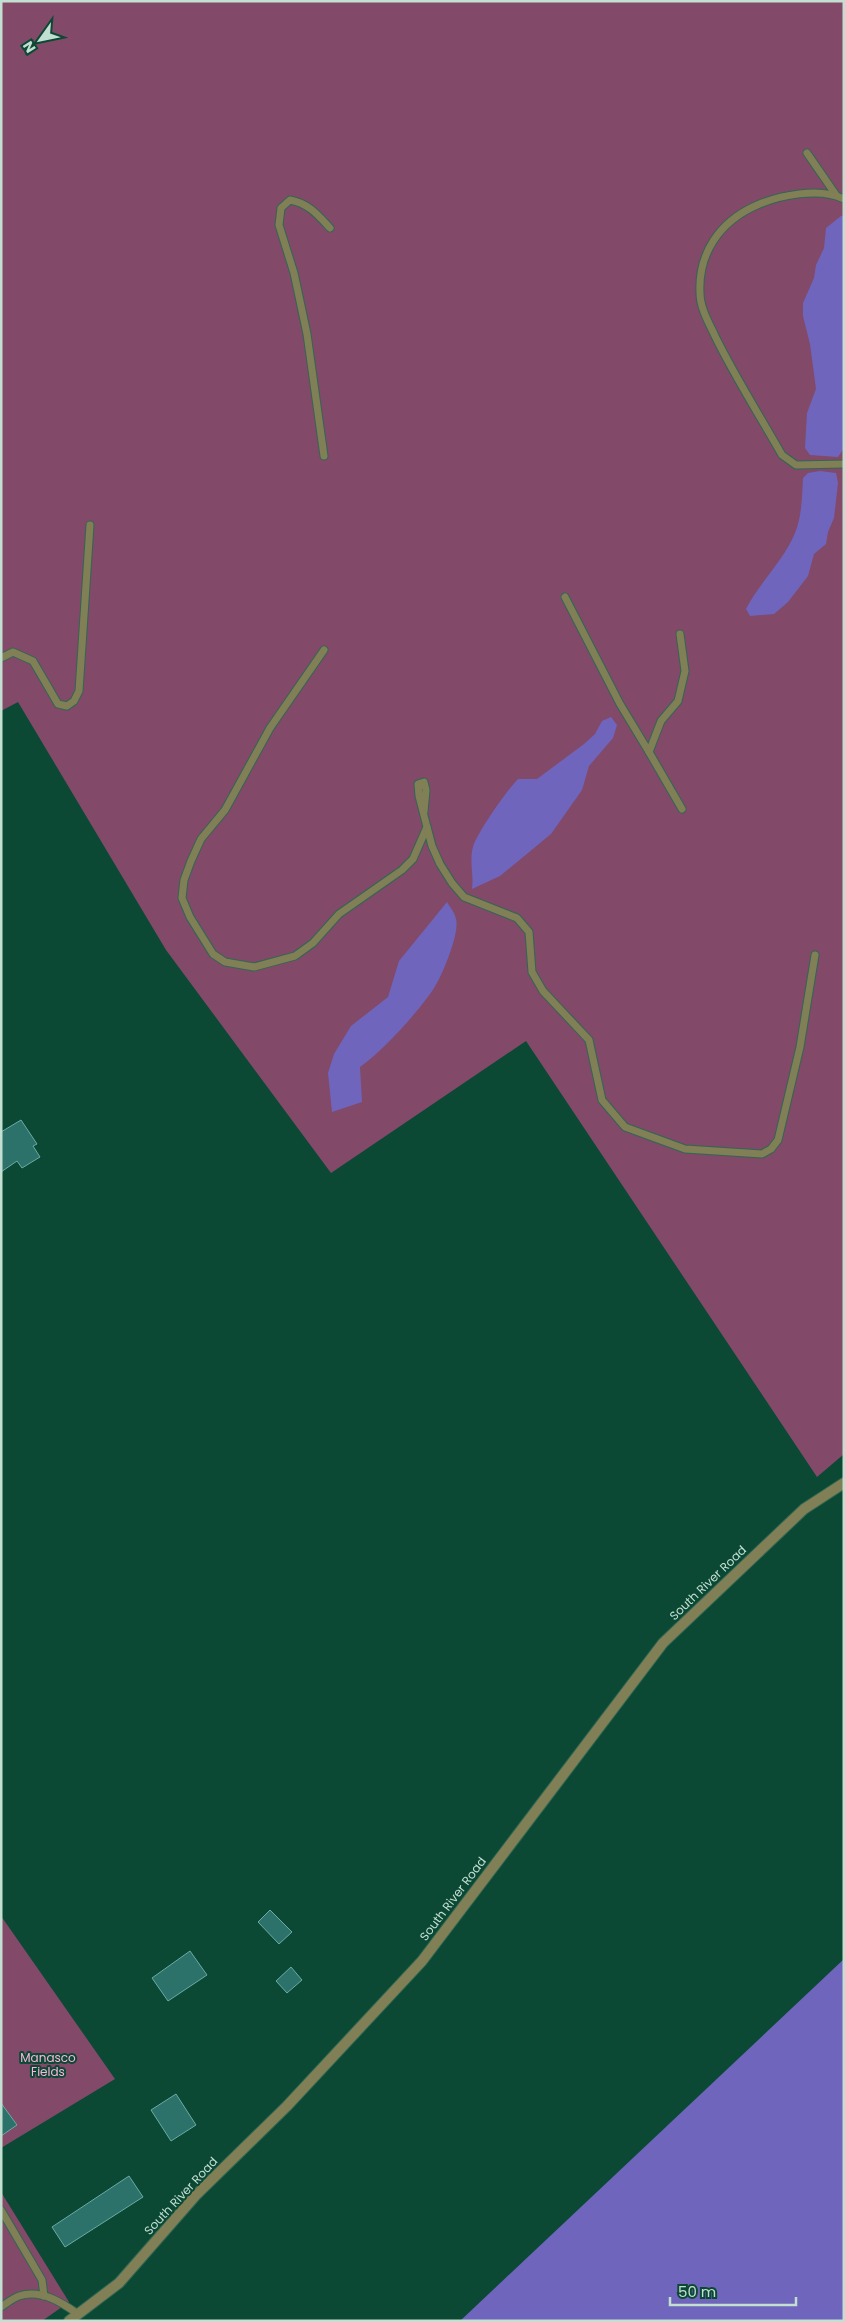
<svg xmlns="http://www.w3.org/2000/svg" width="845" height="2322" viewBox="0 0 845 2322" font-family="Poppins,sans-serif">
<rect width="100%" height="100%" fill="#0b4935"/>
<g fill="#824969">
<path d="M 1,1 L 844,1 L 844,1454 L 817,1477 L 526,1041 L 331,1173 L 166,950 L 18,702 L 1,711 Z"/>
<path d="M 1,1916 L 115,2079 L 1,2148 Z"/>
<path d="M 1,2192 L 69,2302 L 42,2321 L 1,2321 Z"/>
</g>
<g fill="#6f65bd">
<path d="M 841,216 L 844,216 L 844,448 L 838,457 L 810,455 L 805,448 L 807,413 L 816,389 L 810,344 L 803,316 L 803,303 L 814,278 L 816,265 L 824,248 L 826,228 Z"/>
<path d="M 820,471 L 836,473 L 838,483 L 834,518 L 828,532 L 826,544 L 814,554 L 808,576 L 788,602 L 774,614 L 750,616 L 746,609 C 760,582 784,560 795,533 C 802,516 802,496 803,478 L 808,473 Z"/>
<path d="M 611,717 L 617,725 L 613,738 L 589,766 L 582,790 L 551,834 L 500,876 L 472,889 C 474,875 469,860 473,847 C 477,833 507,790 518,779 L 537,779 L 584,744 L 595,734 L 602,721 Z"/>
<path d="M 447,902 C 450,907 455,913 456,919 C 460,933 442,976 434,988 C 420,1010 382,1052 360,1067 L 362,1102 L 332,1112 L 328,1073 L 334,1054 L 351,1026 L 388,997 L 399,961 Z"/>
<path d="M 844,1959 L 844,2321 L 460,2321 Z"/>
</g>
<g fill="#2c716a" stroke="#69aca4">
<path d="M 21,1120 L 37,1144 L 33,1146 L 40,1157 L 22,1168 L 17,1161 L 1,1172 L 1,1132 Z"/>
<path d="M 270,1910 L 292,1932 L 279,1944 L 258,1922 Z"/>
<path d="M 190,1951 L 207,1975 L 168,2001 L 152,1978 Z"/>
<path d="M 291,1967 L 302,1980 L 287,1993 L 276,1981 Z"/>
<path d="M 176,2094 L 196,2125 L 171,2141 L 151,2110 Z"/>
<path d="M 1,2103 L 17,2125 L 1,2136 Z"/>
<path d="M 129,2176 L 143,2197 L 65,2247 L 52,2227 Z"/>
</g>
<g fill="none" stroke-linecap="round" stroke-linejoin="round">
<g stroke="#306754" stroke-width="9">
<g id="service">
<path d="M 807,153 L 836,195"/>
<path d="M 844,199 C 820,187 779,195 755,206 C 720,222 698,253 700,293 C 700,308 709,323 715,336 C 735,377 760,416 782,455 L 796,465 L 844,464"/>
<path d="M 324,456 L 307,334 L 294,273 L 279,225 L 281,208 L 290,200 C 308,203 318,215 330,228"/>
<path d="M 565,597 L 620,704 L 649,752"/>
<path d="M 680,634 L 685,671 L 678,701 L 661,721 L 649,752 L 682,809"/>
<path d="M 324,650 L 270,728 L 225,810 L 201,839 L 191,861 L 184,880 L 182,898 L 190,917 L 213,954 L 225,962 L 254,967 L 295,956 L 313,943 L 339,914 L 402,870 L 413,859 L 427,827 L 419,796 L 418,784 L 424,782 L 426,790 L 424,812"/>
<path d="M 1,658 L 13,652 L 33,661 L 58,704 L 67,706 L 74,701 L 79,691 L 90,525"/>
<path d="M 427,827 L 432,846 L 440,864 L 452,883 L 464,897 L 517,918 L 529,932 L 532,972 L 543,991 L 589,1040 L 602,1100 L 625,1127 L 685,1149 L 762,1154 L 771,1149 L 778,1140 L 800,1047 L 815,955"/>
<path d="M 1,2210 L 42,2280 L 44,2296"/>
<path d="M 1,2307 C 7,2303 13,2298 19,2296 C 41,2289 61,2302 78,2314"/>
</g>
</g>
<g stroke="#306754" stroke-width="12">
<path id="minor" d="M 69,2321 L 119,2283 L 196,2195 L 287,2106 L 422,1961 L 663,1643 L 804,1509 L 844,1483"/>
</g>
<use href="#service" stroke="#817f55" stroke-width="7"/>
<use href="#minor" stroke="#817f55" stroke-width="10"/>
</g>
<g text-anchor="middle" stroke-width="4" stroke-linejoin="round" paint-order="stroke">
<g font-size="12" fill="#c3dfd2" stroke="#0b4935">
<text transform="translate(708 1583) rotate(-44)" y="4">South River Road</text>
<text transform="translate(453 1899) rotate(-53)" y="4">South River Road</text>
<text transform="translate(181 2196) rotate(-47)" y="4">South River Road</text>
</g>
<g font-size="12" fill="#feb5dc" stroke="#0b4935">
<text x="48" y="2062">Manasco<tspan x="48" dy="14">Fields</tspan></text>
</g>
</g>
<rect width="845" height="2322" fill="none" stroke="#c3dfd2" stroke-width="5"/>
<g transform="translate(40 40) rotate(237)" stroke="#0b4935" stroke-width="4" paint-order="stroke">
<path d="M0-4L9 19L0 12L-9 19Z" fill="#c3dfd2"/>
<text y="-8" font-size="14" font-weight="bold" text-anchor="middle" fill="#c3dfd2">N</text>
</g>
<path d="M670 2297v8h126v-8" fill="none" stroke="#c3dfd2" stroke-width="2.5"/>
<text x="678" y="2297" font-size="15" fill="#c3dfd2" stroke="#0b4935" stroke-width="4" paint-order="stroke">50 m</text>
</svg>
